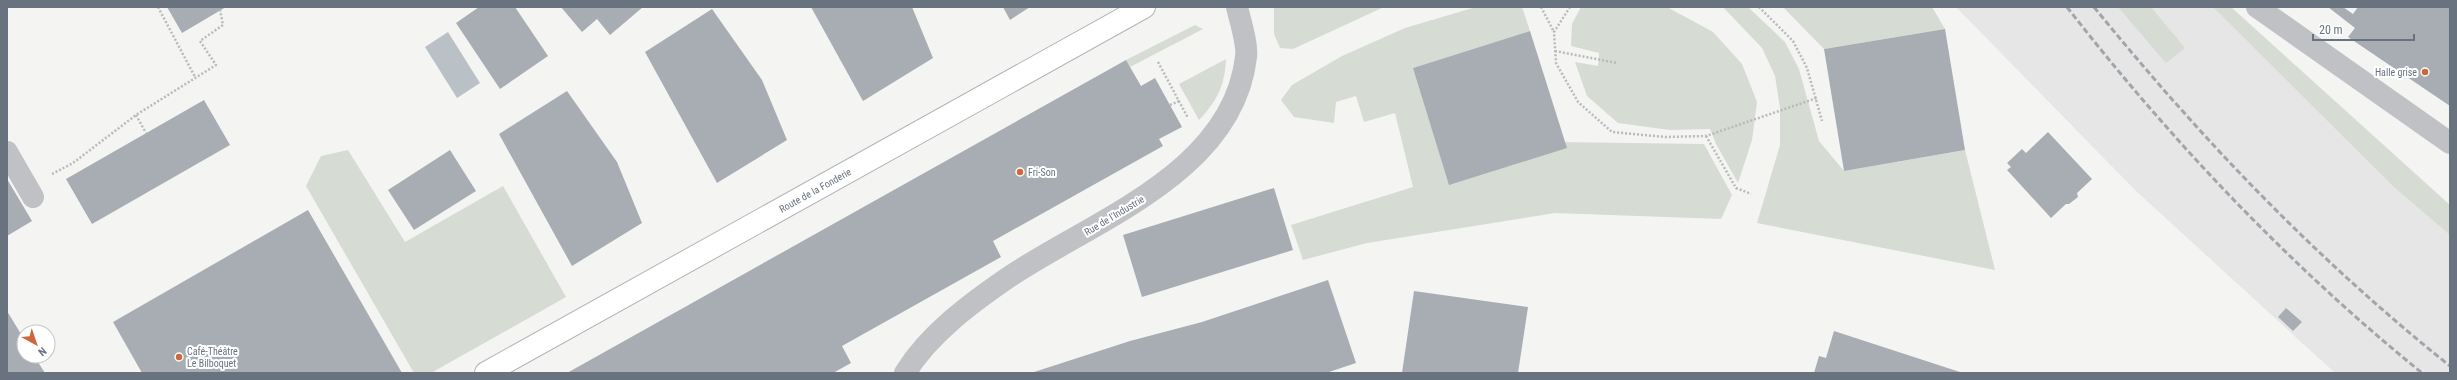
<svg xmlns="http://www.w3.org/2000/svg" width="2457" height="380" viewBox="0 0 2457 380" font-family="'Roboto Condensed',sans-serif">
<rect width="100%" height="100%" fill="#f4f5f2"/>
<path fill="#e5e6e5" d="M 1956,7 L 2224,7 L 2450,213 L 2450,373 L 2335,373 L 2135,190 Z"/>
<g fill="#d6dbd3">
<path d="M 1274,7 L 1384,7 L 1293,49 L 1280,48 L 1274,34 Z"/>
<path d="M 1476,7 L 1522,7 L 1530,31 L 1413,68 L 1555,142 L 1704,144 L 1732,195 L 1721,219 L 1555,213 L 1367,243 L 1303,260 L 1291,225 L 1413,187 L 1395,113 L 1364,122 L 1356,96 L 1336,102 L 1334,123 L 1294,117 L 1281,100 L 1292,85 L 1342,56 L 1405,28 Z"/>
<path d="M 1581,7 L 1667,7 L 1713,32 L 1742,64 L 1757,102 L 1752,140 L 1738,183 L 1716,144 L 1710,129 L 1670,130 L 1618,123 L 1587,96 L 1575,62 L 1598,66 L 1599,53 L 1571,46 L 1572,24 Z"/>
<path d="M 1723,7 L 1748,7 L 1785,42 L 1799,69 L 1819,141 L 1844,171 L 1965,150 L 1995,270 L 1757,223 L 1780,145 L 1780,108 L 1775,76 L 1762,48 Z"/>
<path d="M 1783,7 L 1932,7 L 1945,29 L 1824,49 Z"/>
<path d="M 2118,7 L 2151,7 L 2185,48 L 2166,63 Z"/>
<path d="M 2213,7 L 2231,7 L 2450,205 L 2450,235 L 2394,187 Z"/>
<path d="M 1195,25 L 1203,29 L 1130,67 L 1126,60 Z"/>
<path d="M 1226,59 C 1225,85 1217,101 1199,120 L 1179,84 Z"/>
<path d="M 348,150 L 405,242 L 503,186 L 566,297 L 431,373 L 414,373 L 306,186 L 321,156 Z"/>
</g>
<path fill="#bac1c6" d="M 448,32 L 480,83 L 457,98 L 425,47 Z"/>
<g fill="#a8adb3">
<path d="M 167,7 L 226,7 L 182,33 Z"/>
<path d="M 479,7 L 515,7 L 548,56 L 500,89 L 456,23 Z"/>
<path d="M 561,7 L 643,7 L 610,35 L 597,19 L 582,32 Z"/>
<path d="M 811,7 L 912,7 L 933,58 L 863,101 Z"/>
<path d="M 1003,7 L 1030,7 L 1010,20 Z"/>
<path d="M 2328,7 L 2343,7 L 2353,14 L 2358,7 L 2450,7 L 2450,106 L 2348,37 L 2355,28 Z"/>
<path d="M 712,9 L 762,80 L 787,140 L 717,183 L 645,52 Z"/>
<path d="M 1945,29 L 1965,150 L 1844,171 L 1824,49 Z"/>
<path d="M 1530,31 L 1567,148 L 1449,185 L 1413,68 Z"/>
<path d="M 1126,60 L 1141,86 L 1155,78 L 1182,127 L 1159,139 L 1163,146 L 993,241 L 1001,257 L 842,346 L 851,363 L 833,373 L 567,373 Z"/>
<path d="M 567,91 L 617,162 L 642,223 L 572,266 L 499,134 Z"/>
<path d="M 204,100 L 230,145 L 92,224 L 66,179 Z"/>
<path d="M 2048,132 L 2092,179 L 2077,193 L 2078,197 L 2069,204 L 2066,204 L 2051,218 L 2007,170 L 2011,167 L 2007,163 L 2022,149 L 2026,153 Z"/>
<path d="M 450,150 L 476,191 L 414,230 L 388,190 Z"/>
<path d="M 7,179 L 32,221 L 7,236 Z"/>
<path d="M 1274,188 L 1293,250 L 1142,297 L 1123,235 Z"/>
<path d="M 308,210 L 402,373 L 142,373 L 113,322 Z"/>
<path d="M 1328,280 L 1356,363 L 1326,373 L 1031,373 L 1130,341 L 1202,322 Z"/>
<path d="M 1414,291 L 1528,307 L 1518,373 L 1402,373 Z"/>
<path d="M 2286,308 L 2302,322 L 2293,331 L 2278,317 Z"/>
<path d="M 7,311 L 24,339 L 24,356 L 34,356 L 45,373 L 7,373 Z"/>
<path d="M 1834,331 L 1963,373 L 1814,373 L 1819,356 L 1826,358 Z"/>
</g>
<g fill="none" stroke-linecap="round" stroke-linejoin="round">
<g stroke="#b2b5b9" stroke-width="24">
<path id="major" d="M 486,373 L 1144,7"/>
</g>
<g stroke="#b8babc" stroke-width="2.5" stroke-dasharray="2 2" stroke-linecap="butt">
<path d="M 158,7 L 195,77"/>
<path d="M 1541,7 L 1554,32"/>
<path d="M 1570,7 L 1554,32 L 1556,63 L 1578,102 L 1612,132 L 1665,137 L 1706,136 L 1817,98"/>
<path d="M 1759,7 L 1793,41 L 1807,68 L 1822,121"/>
<path d="M 1555,51 L 1617,63"/>
<path d="M 1158,62 L 1188,118"/>
<path d="M 1170,105 L 1179,101"/>
<path d="M 136,115 L 146,133"/>
<path d="M 1706,136 L 1736,188 L 1751,194"/>
<path d="M 52,174 L 73,163 L 136,115 L 216,65 L 200,41 L 223,25 L 220,10"/>
</g>
<g stroke="#bfc1c5" stroke-width="22">
<path d="M 2257,7 L 2450,143"/>
<path d="M 7,152 L 33,197"/>
<path d="M 905,373 C 929,334 971,303 1009,277 C 1092,221 1233,173 1246,57 C 1248,45 1240,20 1237,7"/>
</g>
<use href="#major" stroke="#fff" stroke-width="22"/>
<g stroke="#a2a6ab" stroke-width="3" stroke-dasharray="6 3" stroke-linecap="butt">
<path d="M 2067,7 C 2171,141 2290,266 2422,373"/>
<path d="M 2094,7 C 2203,141 2315,258 2450,366"/>
</g>
</g>
<g fill="#cc683b" stroke="#fff" stroke-width="1.5">
<circle cx="2425" cy="72" r="4"/>
<circle cx="1020" cy="172" r="4"/>
<circle cx="179" cy="357" r="4"/>
</g>
<g text-anchor="middle" stroke-width="4" stroke-linejoin="round" paint-order="stroke">
<g font-size="10" fill="#68737f" stroke="#fff" text-anchor="start">
<text x="2417" y="76" text-anchor="end">Halle grise</text>
<text x="1028" y="176">Fri-Son</text>
<text x="187" y="355">Café-Théâtre<tspan x="187" dy="12">Le Bilboquet</tspan></text>
</g>
<g font-size="10" fill="#68737f" stroke="#fff">
<text transform="translate(815 190) rotate(-29)" y="4">Route de la Fonderie</text>
<text transform="translate(1114 215) rotate(-31)" y="4">Rue de l'Industrie</text>
</g>
</g>
<rect width="2457" height="380" fill="none" stroke="#68737f" stroke-width="16"/>
<g transform="translate(36 344) rotate(140)"><circle r="19" fill="#ffffff" stroke="#c3c7cc"/>
<path d="M0-3L7 15L0 10L-7 15Z" fill="#cc683b"/>
<text y="-6" font-size="11" font-weight="bold" text-anchor="middle" fill="#68737f">N</text>
</g>
<path d="M2313 34v6h101v-6" fill="none" stroke="#68737f" stroke-width="2"/>
<text x="2319" y="34" font-size="12" fill="#68737f" stroke="#ffffff" stroke-width="3" paint-order="stroke">20 m</text>
</svg>
